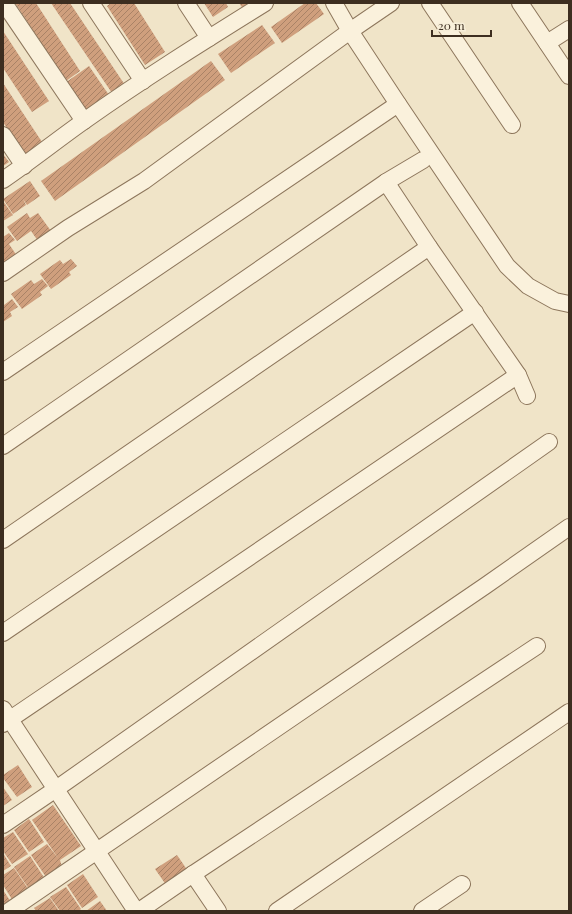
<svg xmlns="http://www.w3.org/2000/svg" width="572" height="914" viewBox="0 0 572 914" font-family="'Playfair Display',serif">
<defs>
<pattern id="building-hatch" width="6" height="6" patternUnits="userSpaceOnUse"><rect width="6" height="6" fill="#cf9f7d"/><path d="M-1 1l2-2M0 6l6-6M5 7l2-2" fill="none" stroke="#a98266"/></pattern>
</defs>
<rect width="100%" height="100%" fill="#f0e4c8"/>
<g fill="url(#building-hatch)">
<path d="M 15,3 L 36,3 L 80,71 L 66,81 Z"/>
<path d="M 51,3 L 70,3 L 125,85 L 112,93 Z"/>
<path d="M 111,3 L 134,3 L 165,52 L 145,65 L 107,6 Z"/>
<path d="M 204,3 L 226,3 L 228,7 L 213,17 Z"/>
<path d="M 239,3 L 254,3 L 244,10 Z"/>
<path d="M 305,3 L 316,3 L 324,14 L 282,43 L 271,27 Z"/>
<path d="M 262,25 L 275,43 L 231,73 L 218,54 Z"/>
<path d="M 3,31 L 49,101 L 32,112 L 3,68 Z"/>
<path d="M 211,61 L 225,80 L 55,201 L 41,181 Z"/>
<path d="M 89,66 L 111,98 L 86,115 L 65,83 Z"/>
<path d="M 3,83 L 44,145 L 26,158 L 3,122 Z"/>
<path d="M 3,154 L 9,162 L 3,166 Z"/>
<path d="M 30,181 L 40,196 L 27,205 L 23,199 L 26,205 L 13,214 L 3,199 Z"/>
<path d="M 3,201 L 13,215 L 3,221 Z"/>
<path d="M 27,213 L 30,218 L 38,213 L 51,231 L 38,241 L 31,231 L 17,241 L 7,227 Z"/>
<path d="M 9,233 L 15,240 L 9,244 L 17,256 L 3,265 L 3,237 Z"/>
<path d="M 71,259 L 77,266 L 69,272 L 71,275 L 51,289 L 40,274 L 60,260 L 63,264 Z"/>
<path d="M 42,279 L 48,286 L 40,292 L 42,295 L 22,309 L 11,294 L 31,280 L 34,284 Z"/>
<path d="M 12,299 L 18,307 L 10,312 L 12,316 L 3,322 L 3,303 L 4,305 Z"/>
<path d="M 18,765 L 32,787 L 17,797 L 3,778 L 3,775 Z"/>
<path d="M 3,787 L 12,800 L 3,806 Z"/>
<path d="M 53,805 L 81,846 L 60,860 L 62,867 L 46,877 L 31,855 L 47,844 L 58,858 L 32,820 Z"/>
<path d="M 29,819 L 44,842 L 29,852 L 14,830 Z"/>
<path d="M 13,832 L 28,854 L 12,864 L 3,851 L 3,838 Z"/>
<path d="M 3,853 L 11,866 L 3,871 Z"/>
<path d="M 177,855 L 190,874 L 169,889 L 155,869 Z"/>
<path d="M 30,856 L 45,879 L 29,889 L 14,867 Z"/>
<path d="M 14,868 L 29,890 L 13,901 L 3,885 L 3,875 Z"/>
<path d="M 83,874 L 98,897 L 82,908 L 67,885 Z"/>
<path d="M 66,887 L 81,909 L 78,911 L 60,911 L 50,897 Z"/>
<path d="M 3,890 L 11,902 L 3,908 Z"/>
<path d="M 50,898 L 59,911 L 36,911 L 34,908 Z"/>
<path d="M 100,901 L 107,911 L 86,911 Z"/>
</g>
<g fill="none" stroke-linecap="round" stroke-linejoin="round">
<g stroke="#8d765c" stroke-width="18">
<g id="minor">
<path d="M 4,3 L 84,121"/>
<path d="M 91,3 L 143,81"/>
<path d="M 186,3 L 209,38"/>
<path d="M 334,3 L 350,31 L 398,104 L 507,266 L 528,286 L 555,301 L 569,304"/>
<path d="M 430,3 L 512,125"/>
<path d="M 520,3 L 569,76"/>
<path d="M 547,43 L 569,29"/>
<path d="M 3,135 L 24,166"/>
<path d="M 3,180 C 31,161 57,140 84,121 C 143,79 204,41 265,3"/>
<path d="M 386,182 L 429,247 L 518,375 L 527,396"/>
<path d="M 3,273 L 68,228 L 144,181 L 350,31 L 391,3"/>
<path d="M 3,372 L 398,104"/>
<path d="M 3,446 L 386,182 L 423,160"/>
<path d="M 3,540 L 429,247"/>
<path d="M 3,633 L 475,312"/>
<path d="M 3,709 L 136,911"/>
<path d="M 3,724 L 518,375"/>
<path d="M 3,825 L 56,789 L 549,442"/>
<path d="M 193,874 L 218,911"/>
<path d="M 9,911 L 485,586 L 569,527"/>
<path d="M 139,911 L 193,874 L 537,646"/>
<path d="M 277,911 L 569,712"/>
<path d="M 422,911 L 462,884"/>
</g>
</g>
<use href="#minor" stroke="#faf1dc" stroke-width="16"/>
</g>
<rect width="572" height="914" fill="none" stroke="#3d2e20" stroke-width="8"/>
<path d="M432 30v6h59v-6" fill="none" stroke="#3d2e20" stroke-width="2"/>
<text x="438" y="30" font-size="12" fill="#3d2e20" stroke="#f7eed8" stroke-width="3" paint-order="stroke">20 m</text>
</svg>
